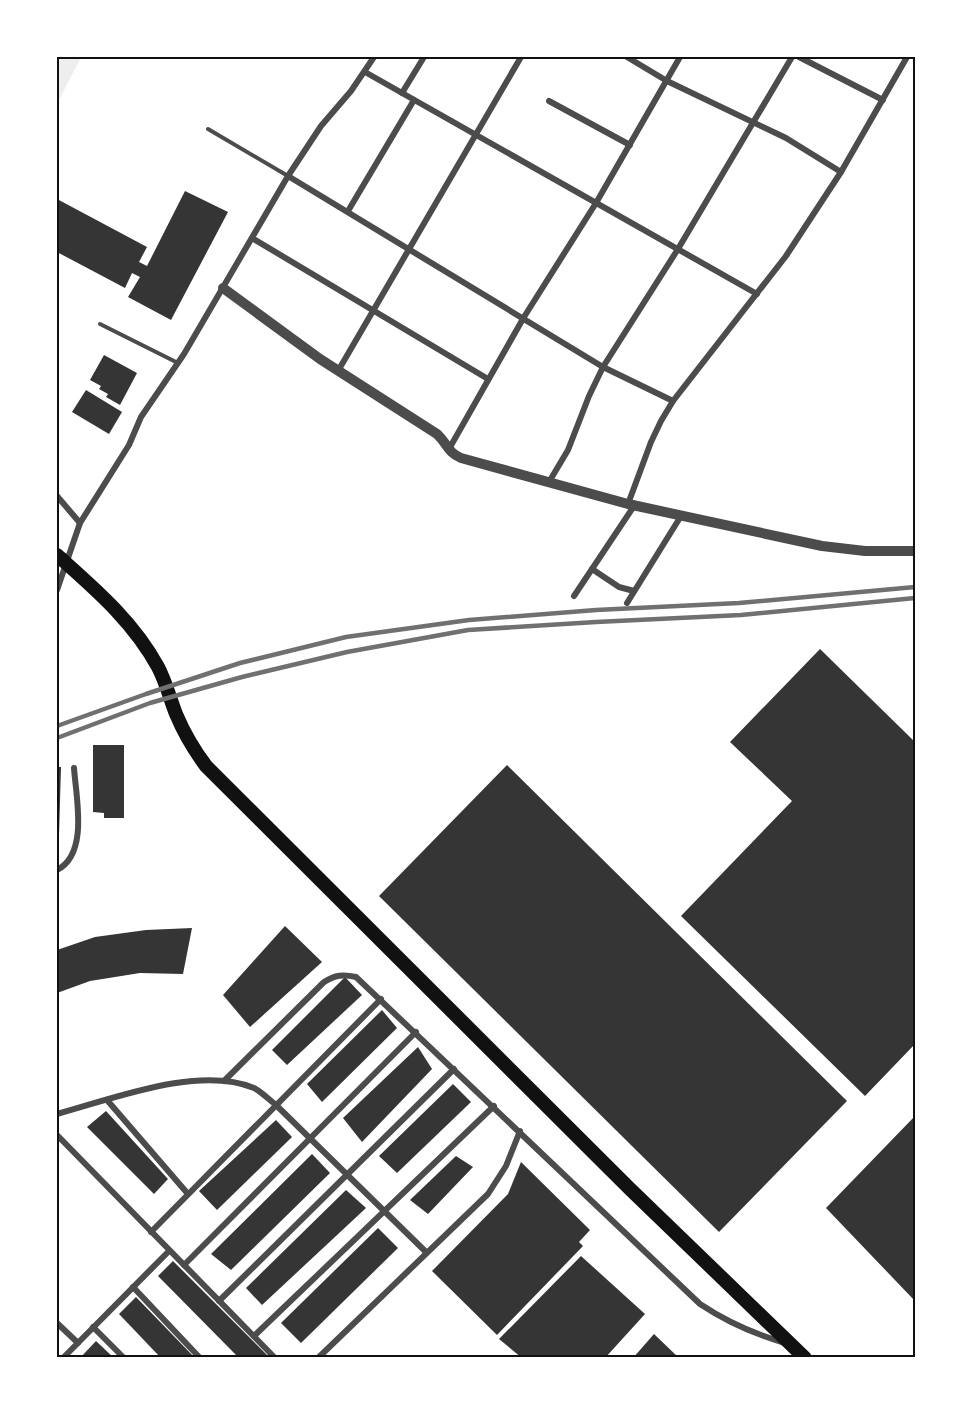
<svg xmlns="http://www.w3.org/2000/svg" width="972" height="1415" viewBox="0 0 972 1415" font-family="Roboto,sans-serif">
<rect width="100%" height="100%" fill="#fff"/>
<path fill="#eee" d="M 57,57 L 81,57 L 57,104 Z"/>
<g fill="#353535">
<path d="M 185,191 L 228,212 L 171,320 L 128,297 L 140,277 L 132,273 L 125,288 L 57,252 L 57,199 L 147,247 L 139,262 L 147,266 Z"/>
<path d="M 104,355 L 137,373 L 120,405 L 106,397 L 108,394 L 99,389 L 101,386 L 90,380 Z"/>
<path d="M 86,390 L 122,412 L 109,434 L 72,412 Z"/>
<path d="M 820,649 L 915,742 L 915,1044 L 865,1096 L 681,916 L 792,801 L 730,742 Z"/>
<path d="M 93,745 L 124,745 L 124,818 L 104,818 L 104,813 L 93,812 Z"/>
<path d="M 507,765 L 847,1101 L 719,1232 L 379,896 Z"/>
<path d="M 57,767 L 61,767 L 59,835 L 57,835 Z"/>
<path d="M 285,926 L 322,962 L 250,1027 L 223,995 Z"/>
<path d="M 192,928 L 183,974 L 140,973 L 90,981 L 57,993 L 57,950 L 95,937 L 146,930 Z"/>
<path d="M 345,977 L 362,995 L 287,1065 L 272,1050 Z"/>
<path d="M 382,1010 L 397,1028 L 322,1102 L 307,1084 Z"/>
<path d="M 418,1047 L 432,1069 L 362,1142 L 343,1118 Z"/>
<path d="M 453,1084 L 471,1102 L 397,1173 L 379,1156 Z"/>
<path d="M 106,1111 L 168,1179 L 154,1194 L 87,1127 Z"/>
<path d="M 915,1116 L 915,1301 L 826,1208 Z"/>
<path d="M 276,1120 L 292,1137 L 217,1210 L 199,1191 Z"/>
<path d="M 312,1154 L 330,1173 L 231,1270 L 211,1254 Z"/>
<path d="M 456,1156 L 473,1167 L 428,1214 L 410,1200 Z"/>
<path d="M 521,1162 L 590,1230 L 579,1242 L 583,1246 L 497,1335 L 432,1271 L 508,1194 Z"/>
<path d="M 346,1190 L 366,1208 L 262,1305 L 246,1288 Z"/>
<path d="M 378,1228 L 398,1248 L 301,1343 L 281,1323 Z"/>
<path d="M 581,1256 L 645,1314 L 605,1358 L 522,1358 L 499,1339 Z"/>
<path d="M 173,1261 L 270,1358 L 239,1358 L 158,1276 Z"/>
<path d="M 136,1297 L 195,1358 L 161,1358 L 119,1314 Z"/>
<path d="M 654,1334 L 679,1358 L 633,1358 Z"/>
<path d="M 96,1341 L 114,1358 L 80,1358 Z"/>
</g>
<g fill="none" stroke-linecap="round" stroke-linejoin="round">
<g stroke="#4c4c4c" stroke-width="4">
<path d="M 208,129 L 288,176"/>
<path d="M 100,324 L 178,363"/>
</g>
<g stroke="#4c4c4c" stroke-width="6">
<path d="M 627,57 L 667,81 L 786,138 L 841,172"/>
<path d="M 799,57 L 883,100"/>
<path d="M 365,72 L 757,294"/>
<path d="M 402,93 L 424,57"/>
<path d="M 549,101 L 630,145"/>
<path d="M 288,176 L 603,367 L 673,401"/>
<path d="M 348,211 L 414,100"/>
<path d="M 252,238 L 488,379"/>
<path d="M 338,371 L 521,57"/>
<path d="M 449,449 L 524,317 L 596,203 L 680,57"/>
<path d="M 549,482 L 568,450 L 589,396 L 603,367 L 678,249 L 792,57"/>
<path d="M 57,496 L 80,523"/>
<path d="M 628,504 L 651,442 L 661,421 L 673,401 L 786,256 L 841,172 L 907,57"/>
<path d="M 592,569 L 619,587 L 634,591"/>
<path d="M 57,590 L 80,523 L 129,445 L 141,417 L 184,354 L 288,176 L 321,126 L 351,91 L 374,57"/>
<path d="M 574,596 L 634,506"/>
<path d="M 627,603 L 681,516"/>
<path d="M 57,870 C 89,854 76,797 74,768"/>
<path d="M 224,1081 L 324,982 C 335,975 343,974 356,977 L 700,1304 C 727,1322 754,1334 785,1343"/>
<path d="M 107,1100 L 188,1194"/>
<path d="M 57,1114 C 113,1099 198,1065 254,1088 C 262,1092 269,1100 276,1105 L 426,1252"/>
<path d="M 57,1135 L 275,1358"/>
<path d="M 151,1232 L 381,999"/>
<path d="M 184,1265 L 416,1032"/>
<path d="M 133,1287 L 200,1358"/>
<path d="M 219,1301 L 454,1069"/>
<path d="M 57,1323 L 78,1343"/>
<path d="M 93,1327 L 124,1358"/>
<path d="M 254,1336 L 494,1106"/>
<path d="M 63,1358 L 169,1251"/>
<path d="M 318,1358 L 488,1194 L 506,1166 L 520,1131"/>
</g>
<path stroke="#4c4c4c" stroke-width="10" d="M 223,288 L 320,359 L 437,434 C 448,444 447,452 461,458 L 628,504 L 822,546 L 865,551 L 915,551"/>
<path stroke="#111" stroke-width="14" d="M 57,555 C 95,589 133,621 158,667 C 166,682 170,699 176,714 C 184,733 194,750 206,766 L 630,1189 L 805,1358"/>
<g stroke="#707070" stroke-width="4.5">
<path d="M 57,726 L 146,694 L 240,663 L 346,637 L 469,620 L 596,610 L 739,603 L 915,587"/>
<path d="M 57,738 L 150,703 L 242,677 L 347,652 L 468,630 L 596,622 L 741,615 L 915,598"/>
</g>
</g>
<rect width="972" height="1415" fill="none" stroke="#ffffff" stroke-width="117"/>
<rect x="58" y="58" width="856" height="1298" fill="none" stroke="#111" stroke-width="2"/>
</svg>
